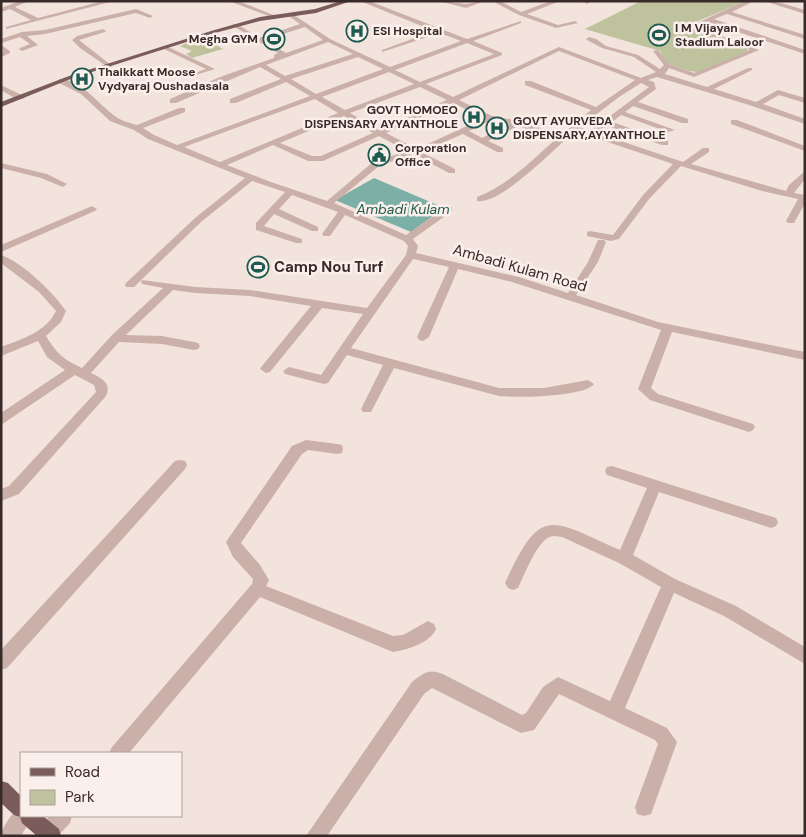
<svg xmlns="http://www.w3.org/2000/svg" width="806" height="837" viewBox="0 0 806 837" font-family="'DM Sans',sans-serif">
<rect width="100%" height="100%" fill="#f3e3dd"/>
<g fill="#bec29d">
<path d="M 641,1 L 746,1 L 686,26 L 747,49 L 748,51 L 698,72 L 689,71 L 666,63 L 660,51 L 585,29 Z"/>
<path d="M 203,37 L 223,49 L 192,58 L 186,54 L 192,51 L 180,46 Z"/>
</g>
<path fill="#7cb0a6" d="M 374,178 L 440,206 L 445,207 L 411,232 L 335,200 Z"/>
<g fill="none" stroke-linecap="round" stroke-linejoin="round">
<g fill="#cbb0a9" fill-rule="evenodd">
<path d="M 20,1 L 29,1 L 15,7 L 38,18 L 103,1 L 114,1 L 6,29 L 6,27 L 31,20 L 10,9 L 1,12 L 1,8 Z"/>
<path d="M 229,1 L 238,1 L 276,16 L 271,17 Z"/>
<path d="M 360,1 L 369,1 L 467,39 L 521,21 L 521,23 L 473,41 L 502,53 L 502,55 L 426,84 L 453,97 L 559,47 L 641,78 L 656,72 L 634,57 L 602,48 L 587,40 L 586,39 L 589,37 L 596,39 L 606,46 L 638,55 L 660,69 L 664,65 L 653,51 L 658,50 L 669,64 L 694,73 L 750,50 L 688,27 L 745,1 L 754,1 L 732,12 L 805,35 L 805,39 L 727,14 L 714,19 L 805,50 L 805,54 L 708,22 L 697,27 L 759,50 L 694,77 L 669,68 L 665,74 L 707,87 L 748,68 L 752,68 L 752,70 L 714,89 L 756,102 L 778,90 L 805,98 L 805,103 L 779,95 L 763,104 L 805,119 L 805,124 L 746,104 L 657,77 L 648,80 L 654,82 L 656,89 L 638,102 L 688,119 L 688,123 L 682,123 L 633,106 L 625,112 L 675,130 L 668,132 L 621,115 L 612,122 L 668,141 L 668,145 L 662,145 L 607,126 L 597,133 L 683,162 L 703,148 L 709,148 L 709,152 L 691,164 L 786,191 L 789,185 L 805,171 L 805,179 L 794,193 L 805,195 L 805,203 L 794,223 L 788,223 L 786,221 L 798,199 L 762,191 L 681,166 L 649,199 L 619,239 L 611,241 L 587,236 L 587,232 L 590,231 L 613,235 L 643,195 L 673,164 L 575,131 C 556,147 501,205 477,201 L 477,197 C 508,185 531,161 556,139 L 518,126 L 488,141 L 503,148 L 503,152 L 497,152 L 463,134 L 421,152 L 455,169 L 455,173 L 449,173 L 413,154 L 379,166 L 334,203 L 406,235 L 446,207 L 452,207 L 452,211 L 413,239 L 418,246 L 416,253 L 519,277 L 568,293 L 588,262 L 598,240 L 604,240 L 606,242 L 598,262 L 576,295 L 658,322 L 805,352 L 805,360 L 672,332 L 651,388 L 658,394 L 753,424 L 755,427 L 753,430 L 749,432 L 650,400 L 638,389 L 661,330 L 512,282 L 458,269 L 429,337 L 423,341 L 419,340 L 417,337 L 449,267 L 413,259 L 351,348 L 499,388 L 544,388 L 588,380 L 594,384 C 585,397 516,398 499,396 L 394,368 L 371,412 L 363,412 L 361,409 L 383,365 L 347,355 L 328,383 L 324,384 L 285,374 L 283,371 L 289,367 L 321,375 L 363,314 L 322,308 L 270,372 L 266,373 L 260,369 L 262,366 L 311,306 L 250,296 L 195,293 L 173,290 L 126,335 L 162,336 L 194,342 L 198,343 L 200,346 L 198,349 L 194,350 L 162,344 L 119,342 L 91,373 C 101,378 112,383 106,396 L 19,494 L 1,501 L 1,489 L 9,486 L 96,392 L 94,385 L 75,375 L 1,425 L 1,413 L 65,370 L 47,357 L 38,341 L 1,356 L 1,347 C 22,339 46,332 56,311 L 39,292 L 1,263 L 1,255 C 21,261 55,294 66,311 L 61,322 L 46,336 C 57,354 63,359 82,368 L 112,335 L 163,288 L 142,284 L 141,282 L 142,280 L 195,287 L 250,290 L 367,308 L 406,255 L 408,246 L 404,241 L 345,215 L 330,236 L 324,236 L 322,234 L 338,212 L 292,195 L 279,209 L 318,227 L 318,231 L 312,231 L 274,214 L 264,226 L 302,239 L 302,243 L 296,243 L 256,230 L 256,223 L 285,192 L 252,181 L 201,222 L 134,287 L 126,287 L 125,285 L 126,283 L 195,218 L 245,178 L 148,139 L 134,130 L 110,121 L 81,94 L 59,83 L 59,79 C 80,78 99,105 115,116 C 121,121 130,123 137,125 L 179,108 L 185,108 L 185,112 L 143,128 L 154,135 L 177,145 L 310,96 L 286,82 L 236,103 L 230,103 L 230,99 L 281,79 L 260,67 L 176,103 L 170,103 L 170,99 L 220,77 L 274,58 L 274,55 L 278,53 L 233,26 L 233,24 L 237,24 L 259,38 L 300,24 L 286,14 L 291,13 L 330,39 L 390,67 L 461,41 L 440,33 L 382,52 L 382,50 L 434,31 ZM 305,27 L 323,40 L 286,53 L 264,40 ZM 328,42 L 353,54 L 285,76 L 266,65 ZM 467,43 L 494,54 L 420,82 L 395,70 ZM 559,51 L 635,80 L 596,107 L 531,81 L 525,81 L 525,85 L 591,110 L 561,135 L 520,121 L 492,116 L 459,100 ZM 358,57 L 383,69 L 316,94 L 291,79 ZM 389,72 L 414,84 L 345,110 L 322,97 ZM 641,83 L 649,87 L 590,131 L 580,127 L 619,97 ZM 420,87 L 447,100 L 380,130 L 350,113 ZM 315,99 L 338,113 L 220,162 L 184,147 ZM 453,103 L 484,118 L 430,143 L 415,148 L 386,133 ZM 344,116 L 373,133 L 321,156 L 312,156 L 280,143 ZM 491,120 L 509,124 L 482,138 L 469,131 ZM 379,136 L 407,151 L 373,162 L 327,201 L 271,182 L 227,165 L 273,145 L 308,161 L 323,161 Z"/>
<path d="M 439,1 L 466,4 L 485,1 L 466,8 Z"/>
<path d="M 492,1 L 500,1 L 521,12 L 551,1 L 560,1 L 527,14 L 558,25 L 575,21 L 578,23 L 556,28 L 519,15 Z"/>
<path d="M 582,1 L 589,1 L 590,2 L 587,4 Z"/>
<path d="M 764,1 L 774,1 L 805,10 L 805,14 Z"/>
<path d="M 136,9 L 153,16 L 150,18 L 136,13 L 45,34 L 27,36 L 38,45 L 22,51 L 19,49 L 20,48 L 30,44 L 20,37 L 1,43 L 1,39 L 22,32 L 45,30 Z"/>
<path d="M 103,29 L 106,31 L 105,32 L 79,40 L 111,65 L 112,66 L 109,68 L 80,48 L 72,40 L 77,36 Z"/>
<path d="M 1,45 L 10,51 L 10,53 L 1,57 L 1,52 L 3,52 Z"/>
<path d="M 164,47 L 168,47 L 215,69 L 189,77 L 189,75 L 206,69 L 164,49 Z"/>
<path d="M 1,85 L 24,96 L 25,98 L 18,100 L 1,90 Z"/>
<path d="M 731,120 L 737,120 L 805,146 L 805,151 L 731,124 Z"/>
<path d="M 1,163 L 47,174 L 67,184 L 63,187 L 41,178 L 1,168 Z"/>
<path d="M 92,206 L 97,209 L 95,211 L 1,252 L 1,245 Z"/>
<path d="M 306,440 L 337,444 L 342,445 L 343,449 L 342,453 L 337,454 L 308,450 L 302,454 L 241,543 L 260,565 L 269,580 L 266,586 L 393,636 L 403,635 L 428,621 L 434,624 L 436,629 C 430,643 407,650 393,652 L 260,597 L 129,753 L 109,753 L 112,747 L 252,584 L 253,579 L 233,557 L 226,542 L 292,446 Z"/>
<path d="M 180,460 L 185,461 L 187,465 L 185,469 L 7,668 L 1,670 L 1,650 L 175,461 Z"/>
<path d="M 612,466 L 776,518 L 778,522 L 776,526 L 771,528 L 659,492 L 633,555 L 675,579 L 736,606 L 805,647 L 805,664 L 724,616 L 674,593 L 625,708 L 667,728 L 677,742 L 651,814 L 644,816 L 637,814 L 635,807 L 658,744 L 655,740 L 559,694 L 534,730 L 521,733 L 432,688 L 424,694 L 327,836 L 306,836 L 412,682 C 423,673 429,668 443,674 L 522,715 L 526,713 L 543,687 L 558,677 L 610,701 L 661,587 L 619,563 L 562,537 C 559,537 554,535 550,537 C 537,541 524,576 518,588 L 513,590 L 508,588 L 505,583 C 541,504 550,519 620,550 L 647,488 L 607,475 L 605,471 L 607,467 Z"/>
<path d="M 21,808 L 21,816 L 33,816 L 21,836 L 1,836 C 2,827 13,811 21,808 Z"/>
<path d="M 50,816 L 72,816 L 70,823 L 58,836 L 40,836 L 38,832 L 41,825 Z"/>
</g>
<g fill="#7a5d5a" fill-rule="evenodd">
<path d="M 341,1 L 351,1 L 316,13 L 260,21 L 215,33 L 73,78 L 1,107 L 1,102 L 69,76 L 211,31 L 260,17 L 315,9 Z"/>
<path d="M 1,781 L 8,783 L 21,796 L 21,816 L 43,816 L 59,829 L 61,836 L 37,836 L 22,823 L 20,817 L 14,815 L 1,803 Z"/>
</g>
</g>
<defs>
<g id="hospital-ring" transform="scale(1.125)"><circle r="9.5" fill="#faefea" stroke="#1e5a50" stroke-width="1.5"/><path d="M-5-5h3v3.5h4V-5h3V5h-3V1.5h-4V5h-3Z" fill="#1e5a50"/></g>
<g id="stadium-ring" transform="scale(1.125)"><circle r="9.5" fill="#faefea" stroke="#1e5a50" stroke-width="1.5"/><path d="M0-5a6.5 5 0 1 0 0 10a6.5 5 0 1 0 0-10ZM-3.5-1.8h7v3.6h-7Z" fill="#1e5a50"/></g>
<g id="civic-ring" transform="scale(1.125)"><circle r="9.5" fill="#faefea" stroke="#1e5a50" stroke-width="1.5"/><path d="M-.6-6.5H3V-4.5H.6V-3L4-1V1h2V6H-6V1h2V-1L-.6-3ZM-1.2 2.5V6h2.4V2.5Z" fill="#1e5a50"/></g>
</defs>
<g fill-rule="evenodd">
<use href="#hospital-ring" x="357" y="31"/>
<use href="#stadium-ring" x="659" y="35"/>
<use href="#stadium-ring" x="274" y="39"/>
<use href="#hospital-ring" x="82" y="79"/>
<use href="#hospital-ring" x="474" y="117"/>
<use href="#hospital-ring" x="497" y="128"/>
<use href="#civic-ring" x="379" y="155"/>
<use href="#stadium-ring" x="258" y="267"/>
</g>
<g text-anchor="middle" stroke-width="5" stroke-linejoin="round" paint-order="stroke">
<g font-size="12" font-weight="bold" fill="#382a29" stroke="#faefea" text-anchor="start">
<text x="675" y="32">I M Vijayan<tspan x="675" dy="14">Stadium Laloor</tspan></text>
<text x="373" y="35">ESI Hospital</text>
<text x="258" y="43" text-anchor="end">Megha GYM</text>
<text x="98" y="76">Thaikkatt Moose<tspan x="98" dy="14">Vydyaraj Oushadasala</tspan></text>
<text x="458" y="114" text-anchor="end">GOVT HOMOEO<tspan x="458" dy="14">DISPENSARY AYYANTHOLE</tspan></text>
<text x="513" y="125">GOVT AYURVEDA<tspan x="513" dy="14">DISPENSARY,AYYANTHOLE</tspan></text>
<text x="395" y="152">Corporation<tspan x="395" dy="14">Office</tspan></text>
</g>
<g font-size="14" font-style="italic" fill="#1e5a50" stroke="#faefea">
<text x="403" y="214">Ambadi Kulam</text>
</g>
<g font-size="15" font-weight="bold" fill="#382a29" stroke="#faefea" text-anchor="start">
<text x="274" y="272">Camp Nou Turf</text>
</g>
<g font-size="15" fill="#382a29" stroke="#faefea">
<text transform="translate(520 268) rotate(16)" y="5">Ambadi Kulam Road</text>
</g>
</g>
<rect width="806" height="837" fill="none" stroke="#382a29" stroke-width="5"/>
<rect x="20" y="752" width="162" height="65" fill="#faefea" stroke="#aca09d"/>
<rect x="30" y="768" width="25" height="8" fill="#7a5d5a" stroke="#aca09d"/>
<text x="65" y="777" font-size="15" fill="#382a29">Road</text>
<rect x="30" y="790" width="25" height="15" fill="#bec29d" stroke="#aca09d"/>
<text x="65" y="802" font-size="15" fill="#382a29">Park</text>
</svg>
